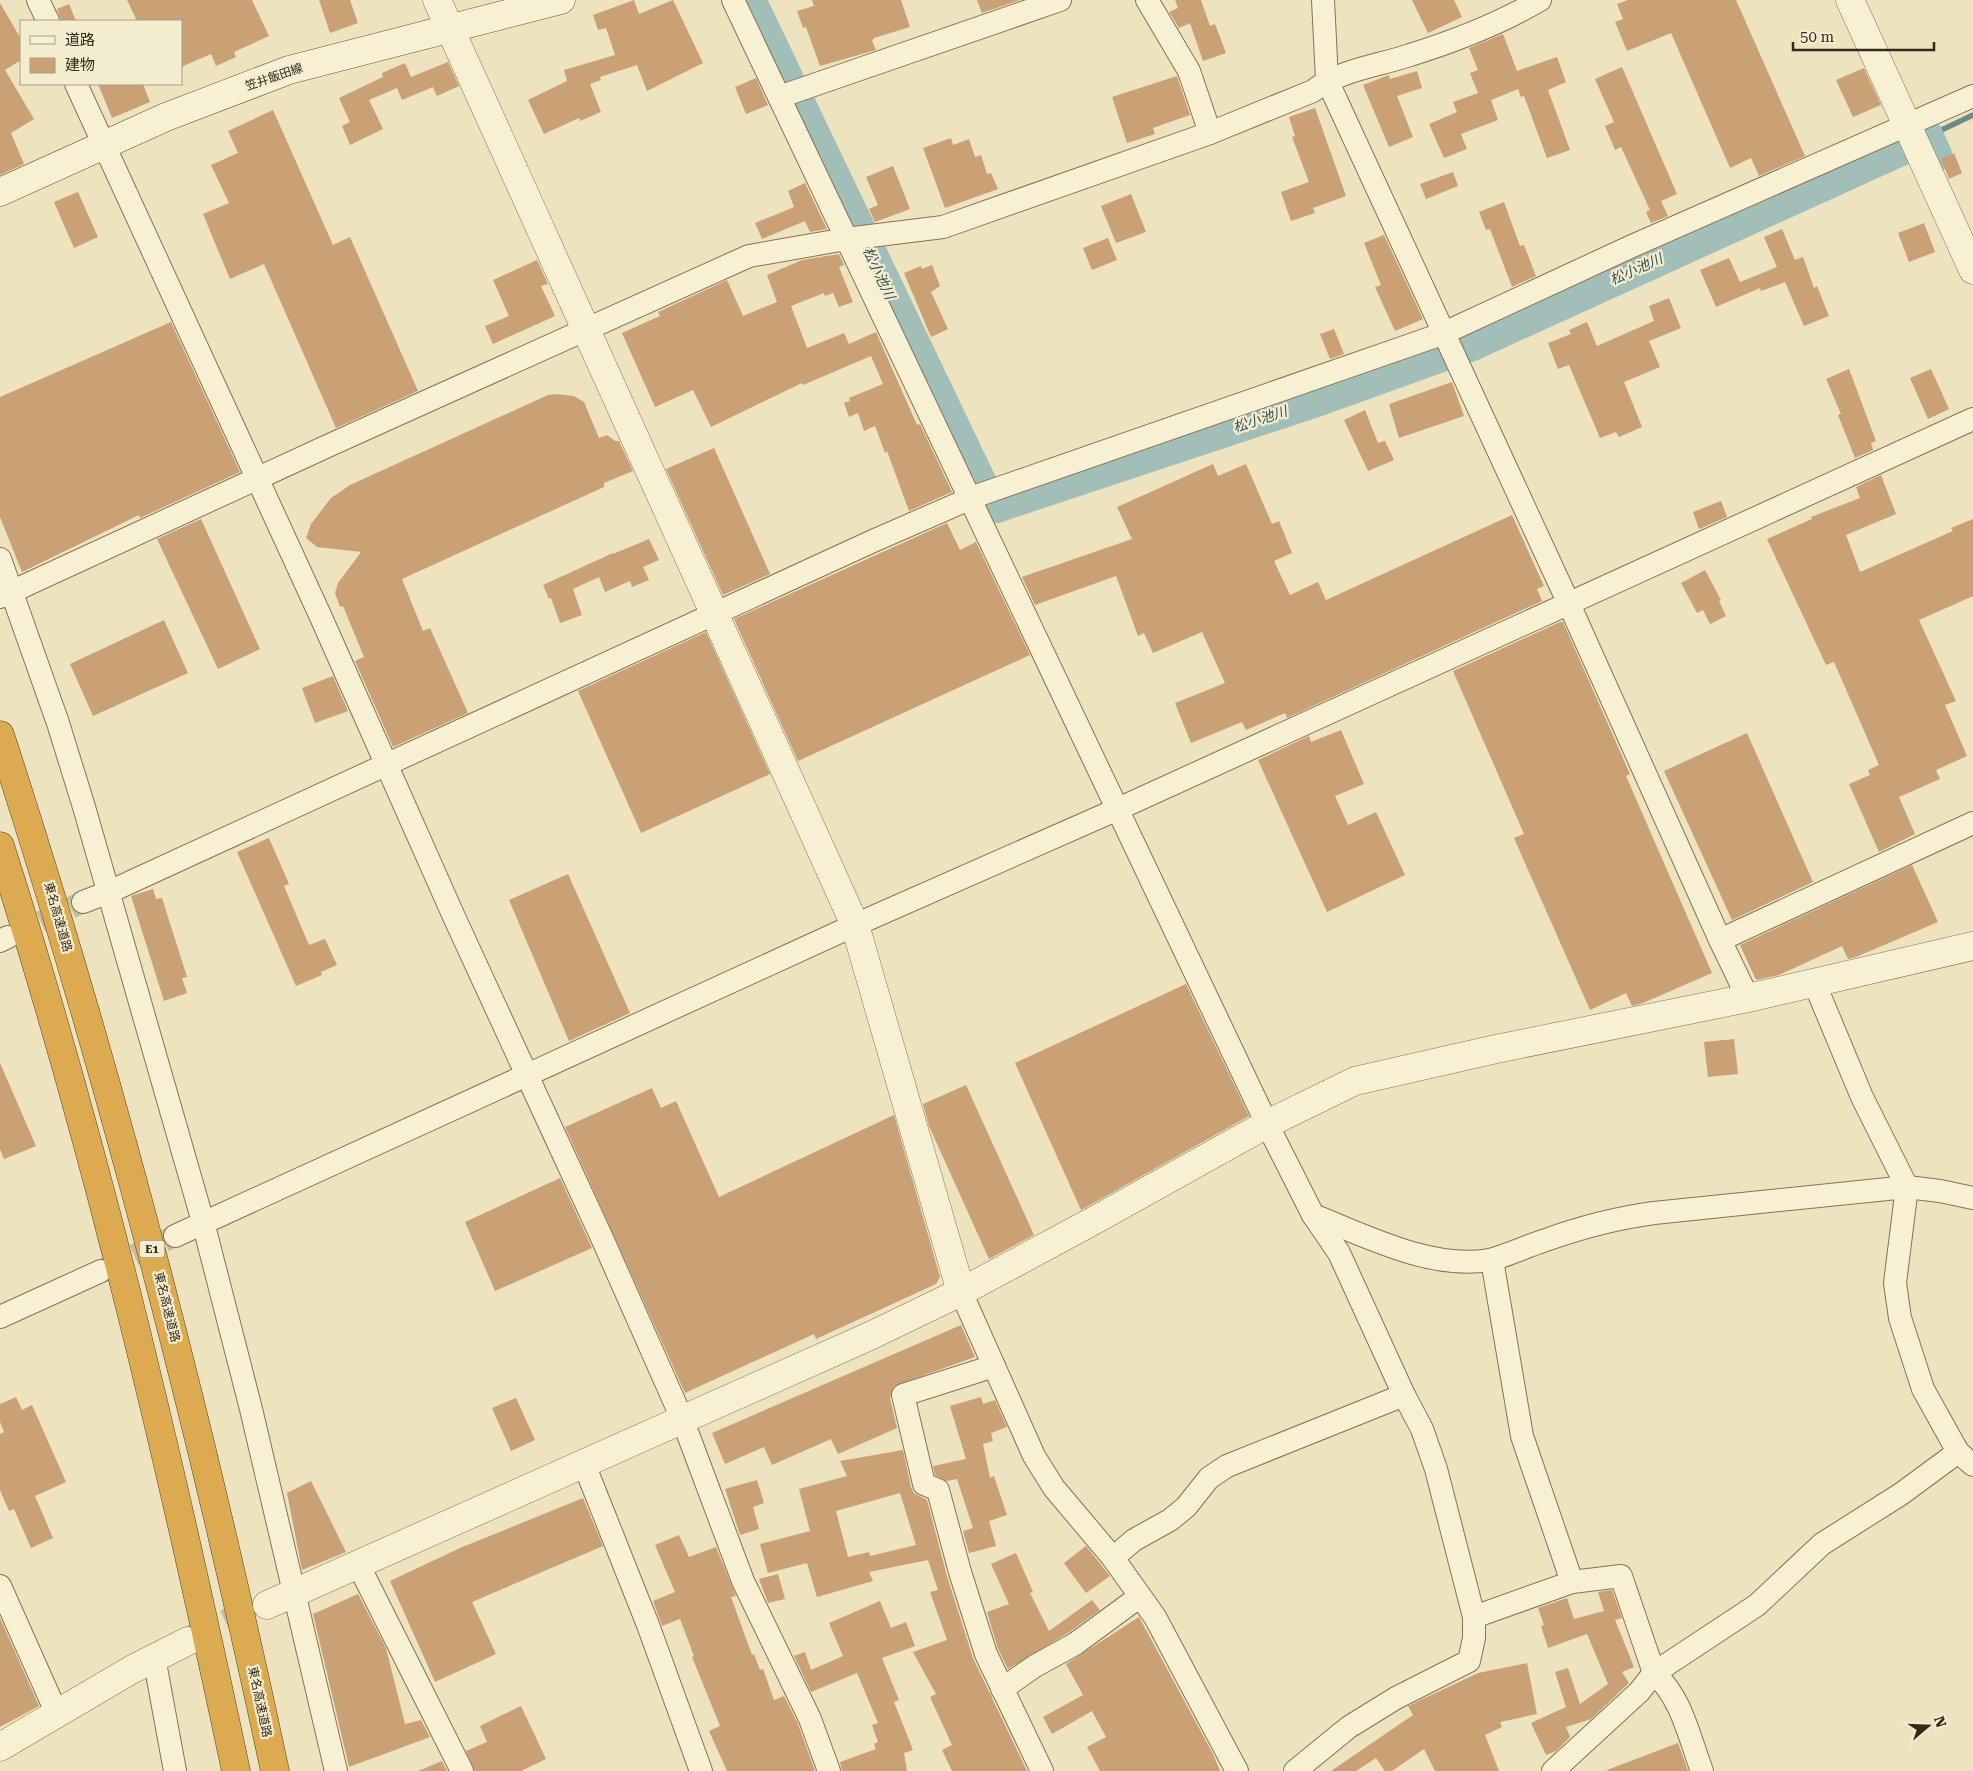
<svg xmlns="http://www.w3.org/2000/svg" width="1973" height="1771" viewBox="0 0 1973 1771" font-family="'Roboto Serif','Noto Sans JP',serif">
<rect width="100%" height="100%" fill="#ede3bf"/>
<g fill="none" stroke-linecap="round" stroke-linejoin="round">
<path stroke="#6a8c86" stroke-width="5.5" d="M 1927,137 L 1973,115"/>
<path stroke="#a2beb8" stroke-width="34" d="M 749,0 L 977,477 L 989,502 L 996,506 L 1322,398 L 1472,344 L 1927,137 L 1935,155"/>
</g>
<g fill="#caa075" fill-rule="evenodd">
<path d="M 127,0 L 252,0 L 269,36 L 234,52 L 236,57 L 216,66 L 211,54 L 181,67 L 181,21 L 137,21 Z"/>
<path d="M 319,0 L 350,0 L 358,23 L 330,33 Z"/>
<path d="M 634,0 L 639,14 L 673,0 L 703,63 L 647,91 L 637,65 L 600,77 L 601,80 L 590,84 L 601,112 L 580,121 L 579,118 L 544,134 L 528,100 L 567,81 L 564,70 L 615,55 L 606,28 L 598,30 L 593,15 Z"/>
<path d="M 812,0 L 901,0 L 910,27 L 874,38 L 872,41 L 876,50 L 820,66 L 806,27 L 803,28 L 797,11 L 814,6 Z"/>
<path d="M 977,0 L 1020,0 L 982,13 Z"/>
<path d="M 1175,0 L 1201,0 L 1210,26 L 1215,24 L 1226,53 L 1203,61 L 1190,23 L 1179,28 L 1169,12 L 1178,8 Z"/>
<path d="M 1412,0 L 1454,0 L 1462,17 L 1428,33 Z"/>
<path d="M 1628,0 L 1736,0 L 1805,156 L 1759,176 L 1751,158 L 1730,168 L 1671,33 L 1627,51 L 1615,22 L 1623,19 L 1617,4 Z"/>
<path d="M 0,3 L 21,39 L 21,60 L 5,70 L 34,119 L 11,133 L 24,164 L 0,175 Z"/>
<path d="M 69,4 L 76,21 L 61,21 L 57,9 Z"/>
<path d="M 1503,34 L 1517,71 L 1557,57 L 1566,82 L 1548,90 L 1570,150 L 1547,158 L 1524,96 L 1521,97 L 1518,89 L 1491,100 L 1498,120 L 1461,134 L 1467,149 L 1444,158 L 1429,124 L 1457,112 L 1453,102 L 1478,93 L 1470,73 L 1478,70 L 1469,48 Z"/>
<path d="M 448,62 L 459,86 L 437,96 L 433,87 L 402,100 L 397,88 L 369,100 L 383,129 L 350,145 L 342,126 L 350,122 L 339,98 L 383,77 L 382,73 L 405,63 L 411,77 Z"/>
<path d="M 1622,67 L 1677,194 L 1661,201 L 1668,216 L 1651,223 L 1646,212 L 1650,210 L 1621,147 L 1615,150 L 1605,126 L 1614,122 L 1595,79 Z"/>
<path d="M 1864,68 L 1881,105 L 1853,117 L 1836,80 Z"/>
<path d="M 1417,71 L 1422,88 L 1397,96 L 1413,137 L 1389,147 L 1363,85 L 1389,75 L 1390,79 Z"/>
<path d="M 1177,76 L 1190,115 L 1153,128 L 1155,134 L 1127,143 L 1112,97 Z"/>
<path d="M 756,78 L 768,105 L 746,114 L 735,87 Z"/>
<path d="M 98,84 L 143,84 L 150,102 L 112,118 Z"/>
<path d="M 1315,108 L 1346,196 L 1313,208 L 1315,213 L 1291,221 L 1281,192 L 1309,182 L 1292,137 L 1295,136 L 1289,117 Z"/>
<path d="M 273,110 L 333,245 L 350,237 L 418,391 L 336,428 L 264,264 L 230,279 L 203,214 L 229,203 L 211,165 L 238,153 L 228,131 Z"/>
<path d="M 951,138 L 953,145 L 969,139 L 975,157 L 981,155 L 987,174 L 991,173 L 998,189 L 945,208 L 923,148 Z"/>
<path d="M 1954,153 L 1962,173 L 1949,179 L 1941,159 Z"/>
<path d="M 893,166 L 910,209 L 875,222 L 869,209 L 878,205 L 866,177 Z"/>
<path d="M 1453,172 L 1458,186 L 1426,199 L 1420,184 Z"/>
<path d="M 805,183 L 827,229 L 810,232 L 805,221 L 762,239 L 755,223 L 794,207 L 788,191 Z"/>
<path d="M 78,192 L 98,237 L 74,248 L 54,202 Z"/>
<path d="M 1131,194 L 1146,232 L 1116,243 L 1101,206 Z"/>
<path d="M 1504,202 L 1520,246 L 1524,245 L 1536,276 L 1512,287 L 1490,229 L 1486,230 L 1479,212 Z"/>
<path d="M 1924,223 L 1935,252 L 1909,262 L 1898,233 Z"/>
<path d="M 1782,229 L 1795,260 L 1803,257 L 1814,288 L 1817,286 L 1829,316 L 1804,326 L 1785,282 L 1761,291 L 1760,288 L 1716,307 L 1700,270 L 1729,258 L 1740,282 L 1777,267 L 1764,237 Z"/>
<path d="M 1384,235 L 1423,319 L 1395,331 L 1375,287 L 1381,285 L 1364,243 Z"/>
<path d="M 1108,238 L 1117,260 L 1092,270 L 1083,248 Z"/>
<path d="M 839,254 L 844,265 L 839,267 L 853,302 L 839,307 L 833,293 L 825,296 L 824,293 L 791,306 L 807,348 L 844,333 L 849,344 L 876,332 L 917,425 L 920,424 L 952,492 L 909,511 L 887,451 L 885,453 L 875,426 L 864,431 L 858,413 L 849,417 L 844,403 L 850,401 L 849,398 L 883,384 L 871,356 L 803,385 L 802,383 L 711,427 L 693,390 L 655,407 L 622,333 L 660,316 L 658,312 L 727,280 L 743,316 L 777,302 L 767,275 L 802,260 Z"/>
<path d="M 537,260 L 548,284 L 541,286 L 555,316 L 493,344 L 485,326 L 509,316 L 493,280 Z"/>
<path d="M 932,265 L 940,286 L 931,292 L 948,329 L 931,337 L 904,273 L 921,266 L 922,269 Z"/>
<path d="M 1669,298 L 1681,328 L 1649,341 L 1660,367 L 1624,382 L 1642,427 L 1619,437 L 1616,432 L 1600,438 L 1569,365 L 1558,369 L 1548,343 L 1571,334 L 1569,330 L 1587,322 L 1597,346 L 1654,321 L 1649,306 Z"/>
<path d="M 171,322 L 240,472 L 140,518 L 139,515 L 22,572 L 0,517 L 0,397 Z"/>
<path d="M 1334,329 L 1344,354 L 1330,359 L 1320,334 Z"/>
<path d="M 1849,369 L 1876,441 L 1871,443 L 1873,450 L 1855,458 L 1838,415 L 1841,414 L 1826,379 Z"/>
<path d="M 1931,369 L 1949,409 L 1928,419 L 1910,378 Z"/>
<path d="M 1452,382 L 1464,416 L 1399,438 L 1389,404 Z"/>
<path d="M 556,394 L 574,396 L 584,402 L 599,438 L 607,435 L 615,441 L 619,441 L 633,471 L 604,483 L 604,487 L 402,579 L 423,631 L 430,628 L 468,713 L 393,747 L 355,661 L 364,657 L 343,606 L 340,607 L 335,593 L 338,583 L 361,552 L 317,547 L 306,538 L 311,524 L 331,498 L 350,485 L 548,395 Z"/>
<path d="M 1365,410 L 1378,443 L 1385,441 L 1394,460 L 1368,471 L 1344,420 Z"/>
<path d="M 714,448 L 770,574 L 723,595 L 666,469 Z"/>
<path d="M 1213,464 L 1218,476 L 1246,464 L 1272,524 L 1279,521 L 1292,553 L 1274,561 L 1290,595 L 1318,582 L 1326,600 L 1512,515 L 1544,586 L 1537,589 L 1542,601 L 1287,718 L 1285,713 L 1246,730 L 1242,722 L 1191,743 L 1175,703 L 1225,683 L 1202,632 L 1153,653 L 1144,633 L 1138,636 L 1116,576 L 1035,605 L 1022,577 L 1132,539 L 1117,507 Z"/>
<path d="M 1881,475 L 1896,514 L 1846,535 L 1860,572 L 1953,531 L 1951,528 L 1973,519 L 1973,596 L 1919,620 L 1956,701 L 1945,705 L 1967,756 L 1936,770 L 1940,779 L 1899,797 L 1915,834 L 1879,852 L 1849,784 L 1870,775 L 1868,770 L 1879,765 L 1834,662 L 1826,665 L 1767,539 L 1812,519 L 1811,517 L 1860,498 L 1856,487 Z"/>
<path d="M 1721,501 L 1727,517 L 1699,529 L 1693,512 Z"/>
<path d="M 201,519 L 260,649 L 218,669 L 157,539 Z"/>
<path d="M 947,523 L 960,550 L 976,542 L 1030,655 L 798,761 L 734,619 Z"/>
<path d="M 649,539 L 659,560 L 643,567 L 649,580 L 632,587 L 630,581 L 605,592 L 599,577 L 573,589 L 582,615 L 560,623 L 551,598 L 549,599 L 543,585 L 613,553 L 613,554 Z"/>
<path d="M 1705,570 L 1721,600 L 1719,601 L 1726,616 L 1710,624 L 1703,610 L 1697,613 L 1681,583 Z"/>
<path d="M 164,620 L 188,673 L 93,716 L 70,664 Z"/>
<path d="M 1560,622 L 1563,622 L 1630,774 L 1626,776 L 1712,973 L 1643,1003 L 1632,1006 L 1626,993 L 1590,1010 L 1514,838 L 1524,834 L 1453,671 Z"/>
<path d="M 706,632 L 770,774 L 641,833 L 578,691 Z"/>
<path d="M 333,676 L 348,711 L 315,723 L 302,688 Z"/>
<path d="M 1341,730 L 1364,784 L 1335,796 L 1348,825 L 1376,812 L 1405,875 L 1327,912 L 1258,760 L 1309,736 L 1311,742 Z"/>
<path d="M 1747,733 L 1813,882 L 1732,920 L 1664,771 Z"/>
<path d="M 269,838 L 289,884 L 284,886 L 309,945 L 325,939 L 337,965 L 321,972 L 322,975 L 296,986 L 237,852 Z"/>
<path d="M 1912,865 L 1938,922 L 1856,957 L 1848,959 L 1842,946 L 1779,975 L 1756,980 L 1740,945 Z"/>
<path d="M 568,874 L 630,1013 L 569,1041 L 509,900 Z"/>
<path d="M 153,889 L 156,899 L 162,898 L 187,977 L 182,978 L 187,993 L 164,1001 L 131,896 Z"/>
<path d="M 1186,984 L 1249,1116 L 1081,1210 L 1015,1063 Z"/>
<path d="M 1734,1039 L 1738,1074 L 1708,1077 L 1704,1042 Z"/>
<path d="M 0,1063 L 36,1146 L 4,1159 L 0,1149 Z"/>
<path d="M 966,1085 L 1034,1235 L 989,1259 L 929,1126 L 923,1104 Z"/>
<path d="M 652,1088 L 661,1108 L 676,1101 L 719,1197 L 894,1115 L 940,1277 L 936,1284 L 816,1339 L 814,1334 L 685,1393 L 565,1127 Z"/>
<path d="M 560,1178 L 592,1248 L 495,1291 L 465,1222 Z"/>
<path d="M 961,1325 L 975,1357 L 894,1386 L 890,1398 L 897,1428 L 838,1454 L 831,1439 L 772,1465 L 764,1447 L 725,1464 L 712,1433 Z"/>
<path d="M 16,1397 L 22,1410 L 32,1405 L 66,1482 L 35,1496 L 53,1538 L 31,1548 L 14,1509 L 9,1511 L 0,1490 L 0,1434 L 4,1432 L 0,1422 L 0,1404 Z"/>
<path d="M 981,1397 L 983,1404 L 995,1400 L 1007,1427 L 991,1433 L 993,1441 L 983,1444 L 990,1478 L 994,1476 L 1007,1515 L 989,1521 L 996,1546 L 969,1553 L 963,1531 L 973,1528 L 957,1479 L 947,1481 L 935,1475 L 933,1466 L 966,1459 L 950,1406 Z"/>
<path d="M 516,1398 L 535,1440 L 511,1451 L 492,1408 Z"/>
<path d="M 903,1450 L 911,1487 L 914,1493 L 927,1500 L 947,1576 L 973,1658 L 1027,1771 L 952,1771 L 942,1750 L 952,1745 L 930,1697 L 936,1694 L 913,1652 L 947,1640 L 930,1592 L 938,1590 L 928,1560 L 869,1572 L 873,1581 L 817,1597 L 807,1563 L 768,1573 L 760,1544 L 810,1531 L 799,1489 L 847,1476 L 840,1461 ZM 900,1493 L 916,1545 L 870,1556 L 869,1552 L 848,1557 L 836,1511 Z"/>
<path d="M 757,1480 L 764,1503 L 753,1507 L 759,1529 L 740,1535 L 725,1489 Z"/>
<path d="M 311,1481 L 346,1552 L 302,1570 L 287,1493 Z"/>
<path d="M 583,1498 L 603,1546 L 472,1602 L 496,1654 L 435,1682 L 390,1581 L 460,1548 Z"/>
<path d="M 679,1535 L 689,1557 L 716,1547 L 736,1596 L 731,1597 L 752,1655 L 754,1654 L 760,1670 L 763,1669 L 774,1700 L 784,1696 L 798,1724 L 815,1771 L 727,1771 L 709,1731 L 720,1726 L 692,1657 L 694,1656 L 680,1619 L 662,1626 L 653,1601 L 675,1592 L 655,1545 Z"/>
<path d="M 1086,1546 L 1110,1576 L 1086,1593 L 1064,1563 Z"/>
<path d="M 1016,1553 L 1033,1592 L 1030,1593 L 1049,1631 L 1092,1600 L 1100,1610 L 1068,1633 L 1008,1669 L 998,1649 L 987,1612 L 1009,1604 L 991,1564 Z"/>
<path d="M 778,1574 L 785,1599 L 768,1603 L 759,1579 Z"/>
<path d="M 1612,1590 L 1622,1618 L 1615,1620 L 1634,1667 L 1622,1672 L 1629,1683 L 1591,1719 L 1566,1727 L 1570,1737 L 1556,1751 L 1546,1755 L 1531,1723 L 1566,1707 L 1555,1672 L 1568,1668 L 1580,1704 L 1608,1684 L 1587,1634 L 1548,1648 L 1541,1626 L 1544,1625 L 1538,1608 L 1567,1598 L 1574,1619 L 1604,1611 L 1598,1592 Z"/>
<path d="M 358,1594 L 386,1648 L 405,1724 L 421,1720 L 430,1737 L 349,1767 L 313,1614 Z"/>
<path d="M 880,1601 L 891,1628 L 906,1622 L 915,1646 L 882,1658 L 899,1700 L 894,1702 L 913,1750 L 904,1753 L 907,1771 L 842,1771 L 840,1762 L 876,1749 L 874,1744 L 878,1742 L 872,1725 L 878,1723 L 857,1673 L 811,1692 L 794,1656 L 805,1652 L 811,1670 L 843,1656 L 829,1623 Z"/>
<path d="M 1139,1617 L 1213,1754 L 1220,1771 L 1100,1771 L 1087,1747 L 1106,1737 L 1092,1711 L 1052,1734 L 1043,1717 L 1083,1695 L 1066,1664 Z"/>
<path d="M 0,1618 L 39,1706 L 0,1727 Z"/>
<path d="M 1527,1663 L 1537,1714 L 1500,1722 L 1502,1727 L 1485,1735 L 1499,1771 L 1435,1771 L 1424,1749 L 1392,1771 L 1385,1771 L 1376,1758 L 1356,1771 L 1331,1771 L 1413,1715 L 1408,1706 L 1478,1673 Z"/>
<path d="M 521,1706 L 546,1759 L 521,1771 L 475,1771 L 466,1751 L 487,1742 L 480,1726 Z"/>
<path d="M 1678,1743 L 1688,1771 L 1608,1771 L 1607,1770 Z"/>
<path d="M 442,1761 L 447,1771 L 418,1771 Z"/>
</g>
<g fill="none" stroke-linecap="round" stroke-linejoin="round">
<g stroke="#c8be9e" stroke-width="22" stroke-dasharray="22 11" stroke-linecap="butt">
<path d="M 11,936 L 83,902"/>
<path d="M 104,1269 L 175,1236"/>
</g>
<path stroke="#c8be9e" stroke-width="28" stroke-dasharray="28 14" stroke-linecap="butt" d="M 188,1641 L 261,1607"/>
<g stroke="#857358" stroke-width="24">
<g id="minor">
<path d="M 38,0 L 48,21"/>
<path d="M 733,0 L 1267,1124 L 1313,1215 C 1365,1236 1432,1270 1489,1260 C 1504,1257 1527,1246 1543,1241 C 1579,1228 1616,1218 1654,1213 L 1907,1187 L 1940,1191 L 1973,1198"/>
<path d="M 1147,0 L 1189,71 L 1210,133"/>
<path d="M 1323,0 L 1327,80 L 1569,604 L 1720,940 L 1748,998"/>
<path d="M 76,84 L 320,615 L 455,919 L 602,1238 L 683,1421 L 743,1581 L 810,1719 L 829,1771"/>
<path d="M 779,97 L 1060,0"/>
<path d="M 0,559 L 58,723 L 84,807 L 203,1222 L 251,1409 L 336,1771"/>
<path d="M 0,597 L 332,444 L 749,256 L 846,239 L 943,227 L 1210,133 L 1313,91 C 1339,70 1378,66 1410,55 C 1455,41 1499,24 1540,0"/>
<path d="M 83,902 L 109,892 L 873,541 L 976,496 L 1442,334 L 1630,247 L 1973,96"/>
<path d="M 1720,940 L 1973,823"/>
<path d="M 0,941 L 8,937"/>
<path d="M 175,1236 L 855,925 L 1118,809 L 1973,419"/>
<path d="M 1492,1260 L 1522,1436 L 1572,1582"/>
<path d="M 961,1292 L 1034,1456 L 1054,1488 L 1113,1558 L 1155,1617 L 1237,1771"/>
<path d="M 0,1317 L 101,1271"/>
<path d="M 994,1366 L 903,1395 L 924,1484 L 938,1490 L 960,1572 L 986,1654 L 1042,1771"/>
<path d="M 1958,1452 L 1973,1465"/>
<path d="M 584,1464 L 648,1625 L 701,1771"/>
<path d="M 1113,1558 L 1134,1540 L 1170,1520 L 1186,1507 L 1209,1478 L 1227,1466 L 1404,1395"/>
<path d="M 358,1564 L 462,1771"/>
<path d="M 0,1586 L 57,1714"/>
<path d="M 1474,1617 L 1572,1582 L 1621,1576 L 1654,1673 L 1757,1605 L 1822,1544 L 1901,1494 L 1958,1452 L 1923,1389 L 1900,1318 L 1895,1283 L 1907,1187 L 1862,1097 L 1814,982"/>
<path d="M 154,1657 L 175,1771"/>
<path d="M 1002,1689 L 1035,1666 L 1075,1644 L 1139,1597"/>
<path d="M 1295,1771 L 1349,1727 L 1396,1698 L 1469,1661 L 1474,1638 L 1474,1617 L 1436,1469 L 1422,1429 L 1404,1395 L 1339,1253 L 1313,1215"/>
<path d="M 1553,1771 L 1639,1692 L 1654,1673 C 1682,1698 1689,1737 1702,1771"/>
</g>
</g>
<g stroke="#857358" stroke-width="29">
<g id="tertiary">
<path d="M 437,0 L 855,925 L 961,1292"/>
<path d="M 1850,0 L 1973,270"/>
<path d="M 267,1605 L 872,1335 L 961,1292 L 1093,1221 L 1267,1124 L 1355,1081 L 1496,1049 L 1748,998 L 1973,946"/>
<path d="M 0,1747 L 131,1670 L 188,1641"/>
</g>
</g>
<g stroke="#66543b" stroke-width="29">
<path id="secondary" d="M 0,192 L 166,117 L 289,70 L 561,0"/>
</g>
<g stroke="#52412c" stroke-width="29">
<g id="motorway">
<path d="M 0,735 C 111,1075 200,1421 275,1771"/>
<path d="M 0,846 C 97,1149 170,1460 236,1771"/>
</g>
</g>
<use href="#minor" stroke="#f8f0d2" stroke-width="22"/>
<use href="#tertiary" stroke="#f8f0d2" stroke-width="28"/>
<use href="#secondary" stroke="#f8f0d2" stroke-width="28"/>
<use href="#motorway" stroke="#dcaa50" stroke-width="28"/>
</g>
<g text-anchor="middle" stroke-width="4.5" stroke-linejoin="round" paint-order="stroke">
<rect fill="#f4ecce" stroke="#6e6451" stroke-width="1" x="139.5" y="1240.5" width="25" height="17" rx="4"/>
<g font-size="11" font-weight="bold" fill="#342a1c">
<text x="152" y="1253">E1</text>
</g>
<g font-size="12" fill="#342a1c" stroke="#f4ecce">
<text transform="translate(274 77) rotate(-19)" y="4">笠井飯田線</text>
<text transform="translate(58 917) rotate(74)" y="4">東名高速道路</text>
<text transform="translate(167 1307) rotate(76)" y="4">東名高速道路</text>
<text transform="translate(260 1702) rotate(78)" y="4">東名高速道路</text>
</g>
<g font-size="14" font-style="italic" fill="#2c5354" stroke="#f4ecce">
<text transform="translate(1636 269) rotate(-24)" y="5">松小池川</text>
<text transform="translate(879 273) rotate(65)" y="5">松小池川</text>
<text transform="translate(1260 419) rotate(-18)" y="5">松小池川</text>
</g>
</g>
<rect x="20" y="20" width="162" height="65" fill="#f4ecce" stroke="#a79e87"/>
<rect x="30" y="36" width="25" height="8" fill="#f8f0d2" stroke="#a79e87"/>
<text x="65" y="45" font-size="15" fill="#342a1c">道路</text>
<rect x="30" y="58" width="25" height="15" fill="#caa075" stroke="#a79e87"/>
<text x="65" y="70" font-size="15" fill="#342a1c">建物</text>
<g transform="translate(1928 1726) rotate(71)" stroke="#f4ecce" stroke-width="4" paint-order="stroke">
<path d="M0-4L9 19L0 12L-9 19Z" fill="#342a1c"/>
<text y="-8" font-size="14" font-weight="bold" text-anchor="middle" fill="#342a1c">N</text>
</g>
<path d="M1793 42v8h141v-8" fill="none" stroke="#342a1c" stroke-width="2.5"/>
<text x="1800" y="42" font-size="15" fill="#342a1c" stroke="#f4ecce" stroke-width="4" paint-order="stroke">50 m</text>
</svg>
